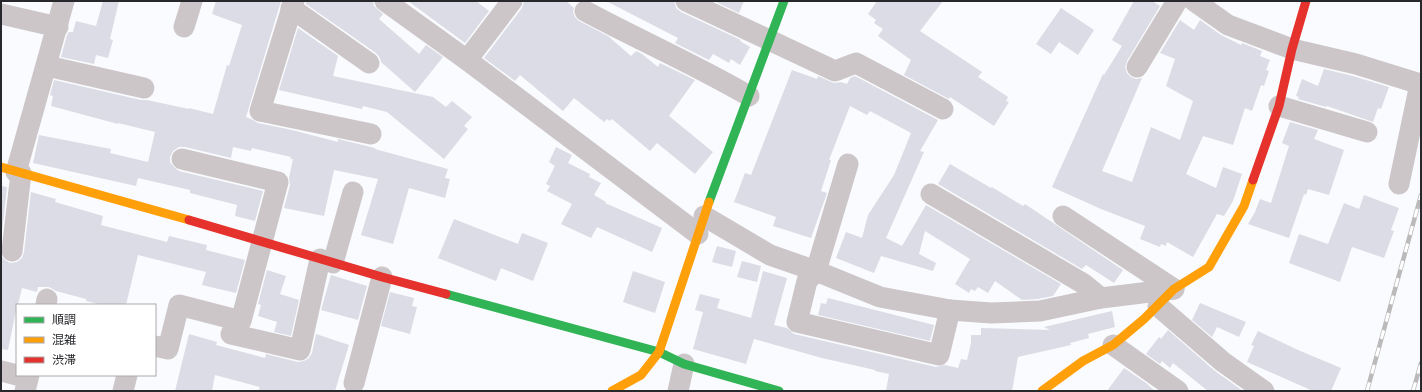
<svg xmlns="http://www.w3.org/2000/svg" width="1422" height="392" viewBox="0 0 1422 392" font-family="'Roboto Condensed','Noto Sans JP',sans-serif">
<rect width="100%" height="100%" fill="#fafbfe"/>
<g fill="#dbdce5">
<path d="M 103,1 L 119,1 L 110,39 L 113,40 L 108,58 L 96,55 L 94,64 L 61,57 L 67,35 L 69,32 L 73,32 L 76,21 L 96,26 Z"/>
<path d="M 216,1 L 281,1 L 246,117 L 251,119 L 258,123 L 292,130 L 338,142 L 338,139 L 375,148 L 375,149 L 448,169 L 445,178 L 450,179 L 445,198 L 409,188 L 393,244 L 361,235 L 378,179 L 334,170 L 324,216 L 284,208 L 290,185 L 289,178 L 293,159 L 290,159 L 291,157 L 252,148 L 251,151 L 233,147 L 231,158 L 185,147 L 179,147 L 173,151 L 170,157 L 170,162 L 174,167 L 179,171 L 263,191 L 255,221 L 235,216 L 237,205 L 190,193 L 190,190 L 138,178 L 136,186 L 33,163 L 39,135 L 111,149 L 110,153 L 148,162 L 155,132 L 118,123 L 118,124 L 51,106 L 53,96 L 50,95 L 54,80 L 141,100 L 147,100 L 189,109 L 189,108 L 213,114 L 227,65 L 229,66 L 242,25 L 212,14 Z"/>
<path d="M 306,1 L 373,1 L 374,6 L 383,14 L 379,19 L 419,54 L 426,45 L 443,57 L 415,92 L 381,62 L 380,58 L 376,53 L 306,4 Z"/>
<path d="M 408,1 L 476,1 L 489,11 L 465,43 Z"/>
<path d="M 524,1 L 566,1 L 574,8 L 573,12 L 575,17 L 579,21 L 608,36 L 631,56 L 636,51 L 642,54 L 658,67 L 660,63 L 695,80 L 669,116 L 713,152 L 695,174 L 657,143 L 650,151 L 612,119 L 610,121 L 607,119 L 604,122 L 574,98 L 563,111 L 520,75 L 515,81 L 484,58 L 522,8 Z"/>
<path d="M 606,1 L 674,1 L 676,8 L 681,12 L 741,40 L 740,41 L 750,47 L 740,65 L 731,59 L 729,63 L 713,54 L 709,60 L 675,43 L 678,38 Z"/>
<path d="M 714,1 L 744,1 L 739,13 Z"/>
<path d="M 877,1 L 943,1 L 920,31 L 982,72 L 978,77 L 1008,97 L 1006,101 L 1009,102 L 994,126 L 950,97 L 949,99 L 904,75 L 911,60 L 878,36 L 883,29 L 874,23 L 876,20 L 868,14 Z"/>
<path d="M 1134,1 L 1152,1 L 1160,6 L 1127,61 L 1125,67 L 1127,73 L 1131,77 L 1136,79 L 1142,78 L 1102,171 L 1132,182 L 1151,127 L 1180,140 L 1193,101 L 1166,86 L 1175,59 L 1160,53 L 1180,20 L 1194,30 L 1200,20 L 1221,35 L 1241,45 L 1242,43 L 1262,51 L 1260,56 L 1270,60 L 1266,70 L 1269,71 L 1264,86 L 1261,85 L 1252,111 L 1245,108 L 1233,145 L 1203,136 L 1186,174 L 1216,188 L 1223,167 L 1242,174 L 1233,201 L 1224,216 L 1217,214 L 1193,257 L 1167,242 L 1166,246 L 1161,244 L 1160,247 L 1140,239 L 1145,226 L 1101,209 L 1052,187 L 1103,74 L 1104,75 L 1122,46 L 1112,40 Z"/>
<path d="M 1061,8 L 1094,30 L 1078,55 L 1059,42 L 1051,54 L 1036,44 Z"/>
<path d="M 298,28 L 338,56 L 333,76 L 433,97 L 446,107 L 452,101 L 472,117 L 464,126 L 468,129 L 444,159 L 387,112 L 363,106 L 362,109 L 279,90 Z"/>
<path d="M 1324,69 L 1353,76 L 1389,87 L 1381,109 L 1378,108 L 1373,122 L 1327,106 L 1326,107 L 1298,99 L 1299,97 L 1296,96 L 1302,79 L 1318,86 Z"/>
<path d="M 792,70 L 817,79 L 818,76 L 834,83 L 841,82 L 847,84 L 850,78 L 855,76 L 938,120 L 920,151 L 924,152 L 886,238 L 902,246 L 926,205 L 1061,284 L 1053,296 L 1038,299 L 1022,300 L 995,281 L 988,293 L 978,287 L 975,291 L 971,289 L 969,293 L 955,284 L 970,259 L 925,231 L 919,254 L 936,263 L 933,271 L 881,256 L 874,273 L 836,258 L 846,232 L 862,238 L 868,215 L 894,175 L 911,133 L 870,111 L 867,115 L 850,106 L 829,160 L 831,160 L 821,191 L 827,193 L 811,238 L 773,226 L 776,217 L 734,202 L 745,173 L 751,175 Z"/>
<path d="M 1290,122 L 1318,130 L 1314,139 L 1344,150 L 1329,195 L 1308,189 L 1306,195 L 1304,194 L 1289,238 L 1248,224 L 1255,212 L 1260,199 L 1271,203 L 1289,146 L 1282,143 Z"/>
<path d="M 556,147 L 572,155 L 568,163 L 590,174 L 589,177 L 601,183 L 594,195 L 606,202 L 605,203 L 662,228 L 652,252 L 597,227 L 591,238 L 561,224 L 572,204 L 547,191 L 550,186 L 546,184 L 555,166 L 549,162 Z"/>
<path d="M 950,164 L 991,188 L 992,187 L 1023,206 L 1025,204 L 1123,270 L 1114,283 L 1086,265 L 1082,269 L 938,184 Z"/>
<path d="M 1,186 L 7,187 L 1,242 Z"/>
<path d="M 31,192 L 56,199 L 55,202 L 103,216 L 101,225 L 167,242 L 169,236 L 207,245 L 206,250 L 245,260 L 236,293 L 202,285 L 206,272 L 138,255 L 126,305 L 102,305 L 86,301 L 86,299 L 56,291 L 49,287 L 38,287 L 37,292 L 22,288 L 18,305 L 17,305 L 8,350 L 1,349 L 1,256 L 5,260 L 10,263 L 17,262 L 22,258 L 24,252 Z"/>
<path d="M 1364,195 L 1399,208 L 1391,230 L 1394,231 L 1384,258 L 1352,247 L 1340,282 L 1289,263 L 1299,234 L 1328,244 L 1344,203 L 1359,209 Z"/>
<path d="M 454,219 L 518,244 L 522,233 L 548,243 L 533,281 L 501,268 L 496,281 L 438,258 Z"/>
<path d="M 717,246 L 736,251 L 732,267 L 712,262 Z"/>
<path d="M 742,261 L 761,266 L 757,282 L 737,277 Z"/>
<path d="M 267,270 L 286,276 L 280,294 L 299,300 L 291,336 L 274,332 L 277,322 L 258,316 L 261,305 L 258,304 Z"/>
<path d="M 633,271 L 665,282 L 655,313 L 623,302 Z"/>
<path d="M 763,271 L 787,278 L 774,325 L 787,328 L 794,334 L 936,367 L 945,365 L 958,368 L 961,359 L 967,360 L 971,343 L 971,335 L 981,335 L 981,328 L 1050,330 L 1044,327 L 1112,311 L 1115,327 L 1088,334 L 1089,338 L 1070,343 L 1071,345 L 1018,357 L 1012,391 L 886,391 L 889,374 L 875,371 L 875,370 L 822,358 L 754,339 L 746,364 L 693,349 L 703,312 L 695,310 L 700,294 L 720,299 L 717,308 L 751,318 Z"/>
<path d="M 331,275 L 367,286 L 358,320 L 321,310 Z"/>
<path d="M 390,292 L 414,298 L 412,306 L 417,307 L 410,334 L 381,326 Z"/>
<path d="M 828,298 L 934,325 L 930,341 L 818,315 L 821,303 L 826,304 Z"/>
<path d="M 1200,303 L 1246,322 L 1239,337 L 1217,327 L 1212,337 L 1192,320 Z"/>
<path d="M 1168,330 L 1215,371 L 1243,391 L 1208,391 L 1173,363 L 1170,368 L 1162,361 L 1160,364 L 1146,354 L 1159,337 L 1161,339 Z"/>
<path d="M 1258,331 L 1298,350 L 1341,368 L 1331,391 L 1313,391 L 1247,362 L 1254,346 L 1251,345 Z"/>
<path d="M 189,334 L 217,342 L 216,345 L 265,358 L 266,354 L 298,362 L 304,361 L 309,358 L 312,353 L 316,334 L 349,345 L 335,391 L 258,391 L 260,387 L 215,375 L 212,391 L 175,391 Z"/>
<path d="M 1124,368 L 1146,383 L 1155,391 L 1107,391 Z"/>
</g>
<g fill="none" stroke-linecap="round" stroke-linejoin="round">
<g stroke="#ccc6c8" stroke-width="21">
<path d="M 294,1 L 260,111 L 371,134"/>
<path d="M 385,1 L 467,60 L 698,234"/>
<path d="M 686,1 L 835,71 L 856,63 L 943,109"/>
<path d="M 1194,1 L 1228,25 L 1292,49 L 1356,64 L 1420,84 L 1399,184"/>
<path d="M 291,8 L 369,63"/>
<path d="M 585,11 C 639,40 696,65 749,96"/>
<path d="M 1,14 L 58,27"/>
<path d="M 184,27 L 192,1"/>
<path d="M 467,60 L 512,1"/>
<path d="M 47,66 L 144,88"/>
<path d="M 1137,67 L 1177,1"/>
<path d="M 1279,106 L 1367,132"/>
<path d="M 848,164 L 816,271 L 807,281 L 797,322 L 939,355 L 950,310"/>
<path d="M 16,172 L 64,1"/>
<path d="M 931,194 L 1084,284 L 1101,298"/>
<path d="M 704,216 L 770,255 L 816,271 L 880,297 L 950,310 L 991,313 L 1040,311 L 1101,298 L 1174,289"/>
<path d="M 1063,216 L 1174,289"/>
<path d="M 12,251 L 21,173"/>
<path d="M 333,263 L 353,192"/>
<path d="M 46,305 L 47,299"/>
<path d="M 1158,306 L 1223,362 L 1264,391"/>
<path d="M 231,334 L 300,350 L 320,259"/>
<path d="M 1113,345 L 1178,391"/>
<path d="M 155,346 L 168,349 L 179,305 L 241,321 L 278,182 L 182,159"/>
<path d="M 1,371 L 17,375"/>
<path d="M 354,383 L 382,277"/>
<path d="M 25,391 L 29,375"/>
<path d="M 123,391 L 127,375"/>
<path d="M 678,391 L 684,364"/>
</g>
<g stroke="#30b455" stroke-width="9">
<path d="M 709,202 L 784,1"/>
<path d="M 446,294 L 659,352 L 684,364 L 779,391"/>
</g>
<g stroke="#ff9f0a" stroke-width="9">
<path d="M 1,167 L 189,220"/>
<path d="M 612,391 L 641,375 L 659,352 L 709,202"/>
<path d="M 1042,391 L 1083,361 L 1113,345 L 1144,319 L 1174,289 L 1209,267 L 1244,206 L 1253,180"/>
</g>
<g stroke="#e5322d" stroke-width="9">
<path d="M 1253,180 L 1279,106 L 1292,49 L 1306,1"/>
<path d="M 189,220 L 382,277 L 446,294"/>
</g>
<g stroke="#bbb9ba" stroke-width="4.5">
<g id="rail">
<path d="M 1367,391 L 1421,195"/>
<path d="M 1413,391 L 1421,363"/>
</g>
</g>
<use href="#rail" stroke="#fff" stroke-width="3" stroke-dasharray="9" stroke-linecap="butt"/>
</g>
<rect width="1422" height="392" fill="none" stroke="#27282c" stroke-width="4"/>
<rect x="16" y="304" width="140" height="72" fill="#ffffff" stroke="#a9a9ab"/>
<rect x="24" y="317" width="20" height="6" fill="#30b455" stroke="#a9a9ab"/>
<text x="52" y="324" font-size="12" fill="#27282c">順調</text>
<rect x="24" y="337" width="20" height="6" fill="#ff9f0a" stroke="#a9a9ab"/>
<text x="52" y="344" font-size="12" fill="#27282c">混雑</text>
<rect x="24" y="357" width="20" height="6" fill="#e5322d" stroke="#a9a9ab"/>
<text x="52" y="364" font-size="12" fill="#27282c">渋滞</text>
</svg>
